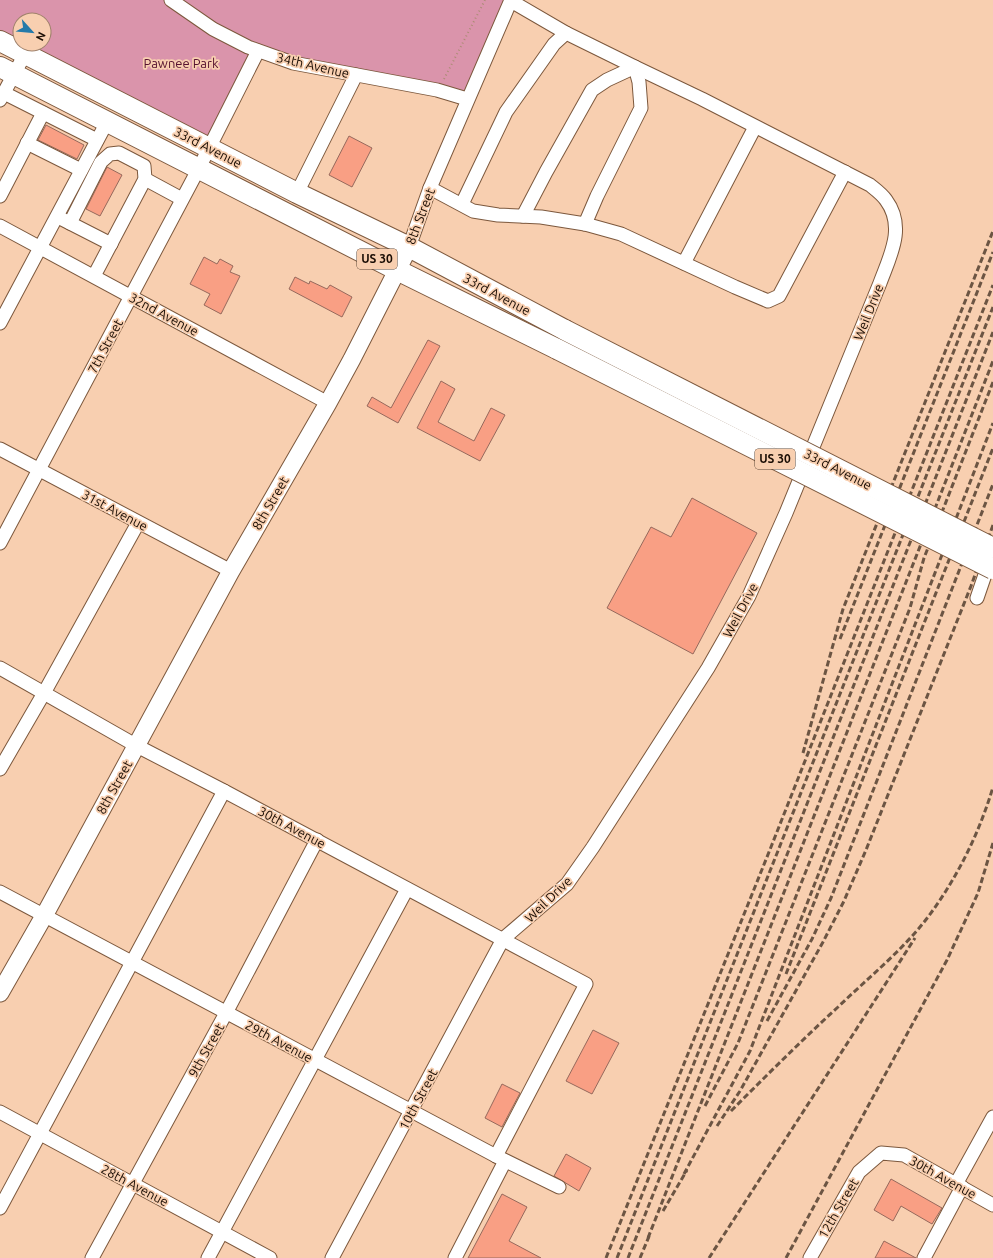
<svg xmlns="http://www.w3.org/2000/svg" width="993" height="1258" viewBox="0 0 993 1258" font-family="Ubuntu,sans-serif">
<rect width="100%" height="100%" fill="#f8cfb0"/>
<path fill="#da94ab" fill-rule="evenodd" d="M 0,0 L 511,0 L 467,99 L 258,51 L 209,148 L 0,41 ZM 20,20 L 44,20 L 44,44 L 20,44 Z"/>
<g fill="#f99f84" stroke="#96695c">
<path d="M 46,125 L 84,145 L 77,159 L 38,140 Z"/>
<path d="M 349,136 L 372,148 L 352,187 L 329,175 Z"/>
<path d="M 107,167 L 122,175 L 100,216 L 86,209 Z"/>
<path d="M 204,257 L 217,264 L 220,259 L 233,266 L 230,272 L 240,276 L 221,314 L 204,305 L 210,294 L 190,284 Z"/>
<path d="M 295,277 L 309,284 L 310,281 L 327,289 L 330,285 L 352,297 L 342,317 L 289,289 Z"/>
<path d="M 428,340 L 440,346 L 398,423 L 367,406 L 372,397 L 391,408 Z"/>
<path d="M 441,381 L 455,389 L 438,422 L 474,441 L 491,408 L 505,415 L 480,461 L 417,428 Z"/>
<path d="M 692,498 L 757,533 L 693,654 L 607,608 L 651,527 L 671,537 Z"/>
<path d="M 593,1030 L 619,1043 L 592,1094 L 566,1081 Z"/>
<path d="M 502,1084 L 520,1093 L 502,1127 L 485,1118 Z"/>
<path d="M 566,1154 L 591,1168 L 579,1191 L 554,1176 Z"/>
<path d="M 891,1179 L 942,1208 L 932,1224 L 901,1206 L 893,1221 L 874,1210 Z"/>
<path d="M 502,1194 L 527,1207 L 509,1241 L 541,1258 L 468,1258 Z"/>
<path d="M 884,1241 L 916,1258 L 875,1258 Z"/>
</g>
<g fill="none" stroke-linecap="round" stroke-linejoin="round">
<g stroke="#7c583d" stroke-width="15">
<g id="minor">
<path d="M 171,0 L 213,29 L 248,47 L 293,63 L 437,90 L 467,99"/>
<path d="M 511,1 L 566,33"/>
<path d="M 4,93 L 97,140"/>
<path d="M 0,100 L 25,54"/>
<path d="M 27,143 L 81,170"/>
<path d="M 145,179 L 182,199"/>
<path d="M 430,188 L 473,211 L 498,215 L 541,217 L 585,224 L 621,234 L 735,287 L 768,301 L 779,296 L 845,172"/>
<path d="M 297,193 L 356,75"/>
<path d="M 0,196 L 43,113"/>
<path d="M 462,204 L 506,112 L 554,44 L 566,33 L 635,67 L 639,82 L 641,108 L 597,196 L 585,224"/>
<path d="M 62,219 L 111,244"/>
<path d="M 70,223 L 101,162 L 110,154 L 119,153 L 144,166 L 145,179 L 94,276"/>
<path d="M 0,226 L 328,403"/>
<path d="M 409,247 L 430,188 L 511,0"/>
<path d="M 684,263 L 755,127"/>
<path d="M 0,323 L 107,122"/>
<path d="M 0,449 L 231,571"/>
<path d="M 0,543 L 199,168 L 258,51"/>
<path d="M 977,598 L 990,560"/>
<path d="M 0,668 L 137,746 L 224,791 L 586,984 L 496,1156"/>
<path d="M 0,769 L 44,693 L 138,523"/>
<path d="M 0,892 L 496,1156 L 559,1187"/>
<path d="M 0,1112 L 270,1258"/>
<path d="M 956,1184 L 993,1117"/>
<path d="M 0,1208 L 224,791"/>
<path d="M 92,1258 L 226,1013 L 317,840"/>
<path d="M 208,1258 L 407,889"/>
<path d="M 332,1258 L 503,939 L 567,884 L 593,847 L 708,668 L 749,596 L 786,513 L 880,283 C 890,256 906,227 886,200 C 882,194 875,189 870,185 L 702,99 L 635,67 L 607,80 L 592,90 L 546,172 L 523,216"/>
<path d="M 455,1258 L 505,1161"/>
<path d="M 810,1258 L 859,1172 L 881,1153 L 904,1155 L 993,1205"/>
<path d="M 924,1258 L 962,1187"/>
</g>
</g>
<g stroke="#7c583d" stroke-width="19">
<path id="major" d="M 0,993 L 44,916 L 231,571 L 328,403 L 352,359 L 409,247"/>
</g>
<g stroke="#7c583d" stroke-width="22">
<g id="highway">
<path d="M 0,41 L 297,193 L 409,247 L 565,330"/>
<path d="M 0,67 L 397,270 L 557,349"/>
</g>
</g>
<path stroke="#ac8c75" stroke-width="2" stroke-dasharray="1 3" stroke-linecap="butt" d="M 444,79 L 485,0"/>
<use href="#minor" stroke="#fff" stroke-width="13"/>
<use href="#major" stroke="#fff" stroke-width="17"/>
<use href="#highway" stroke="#fff" stroke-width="20"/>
<g stroke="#6c5543" stroke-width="3" stroke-dasharray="6 3" stroke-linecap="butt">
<path d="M 840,639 L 993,252"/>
<path d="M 803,753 L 843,609 L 993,231"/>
<path d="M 786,974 L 993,448"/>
<path d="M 767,1021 L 812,939 L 831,898 L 993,484"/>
<path d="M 705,1106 L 738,1043 L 910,608 L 924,558 L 993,382"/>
<path d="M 731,1111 C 766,1076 801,1041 838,1007 C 868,978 903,950 928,917 C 957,878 979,834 993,787"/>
<path d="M 717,1126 L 740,1091 L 823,942 L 844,901 L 866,850 L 971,586 L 993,525"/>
<path d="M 684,1174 L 750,1051 L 993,423"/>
<path d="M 663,1211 L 687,1170"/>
<path d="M 648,1238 L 993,361"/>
<path d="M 606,1258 L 771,847 L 993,285"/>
<path d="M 617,1258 L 993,307"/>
<path d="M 628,1258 L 993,332"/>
<path d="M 640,1258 L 650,1234"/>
<path d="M 709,1258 L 915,938"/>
<path d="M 786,1258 L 947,960 L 978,893 L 993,843"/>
</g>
<g stroke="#7c583d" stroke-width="22" stroke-linecap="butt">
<g id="highway-bridge">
<path d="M 565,330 L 993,548"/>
<path d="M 557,349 L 993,569"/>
</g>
</g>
<use href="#highway-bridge" stroke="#fff" stroke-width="20"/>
</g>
<g text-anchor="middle" stroke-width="3.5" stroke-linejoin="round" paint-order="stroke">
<g fill="#f8cfb0" stroke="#5c4637" stroke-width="1">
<rect x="357" y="249" width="40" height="20" rx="3"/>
<rect x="755" y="449" width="40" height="20" rx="3"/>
</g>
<g font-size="12" font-weight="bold" fill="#190c03">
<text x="377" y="263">US 30</text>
<text x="775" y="463">US 30</text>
</g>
<g font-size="13" fill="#561130" stroke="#f8cfb0">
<text x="181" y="68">Pawnee Park</text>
</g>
<g font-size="13" fill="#190c03" stroke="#f8cfb0">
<text transform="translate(313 65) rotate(13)" y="5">34th Avenue</text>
<text transform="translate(208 147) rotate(27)" y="5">33rd Avenue</text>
<text transform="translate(420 216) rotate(-69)" y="5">8th Street</text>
<text transform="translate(497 294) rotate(28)" y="5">33rd Avenue</text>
<text transform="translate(868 312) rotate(-68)" y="5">Weil Drive</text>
<text transform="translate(164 314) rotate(28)" y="5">32nd Avenue</text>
<text transform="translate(105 346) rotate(-62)" y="5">7th Street</text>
<text transform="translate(838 469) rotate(27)" y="5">33rd Avenue</text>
<text transform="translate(270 503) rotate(-60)" y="5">8th Street</text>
<text transform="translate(115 510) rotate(28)" y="5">31st Avenue</text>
<text transform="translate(740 610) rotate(-62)" y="5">Weil Drive</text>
<text transform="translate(114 787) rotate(-61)" y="5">8th Street</text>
<text transform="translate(292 827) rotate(28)" y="5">30th Avenue</text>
<text transform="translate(548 899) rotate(-44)" y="5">Weil Drive</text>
<text transform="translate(279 1041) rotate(28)" y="5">29th Avenue</text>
<text transform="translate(206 1050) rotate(-61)" y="5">9th Street</text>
<text transform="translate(418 1099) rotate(-62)" y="5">10th Street</text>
<text transform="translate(943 1177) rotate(29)" y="5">30th Avenue</text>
<text transform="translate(135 1185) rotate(28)" y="5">28th Avenue</text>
<text transform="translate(838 1208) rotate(-60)" y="5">12th Street</text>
</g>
</g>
<g transform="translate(32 32) rotate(117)"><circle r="19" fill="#f8cfb0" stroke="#9f816b"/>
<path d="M0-3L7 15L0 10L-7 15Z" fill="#247aaa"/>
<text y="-6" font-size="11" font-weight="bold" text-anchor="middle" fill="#190c03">N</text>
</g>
</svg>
